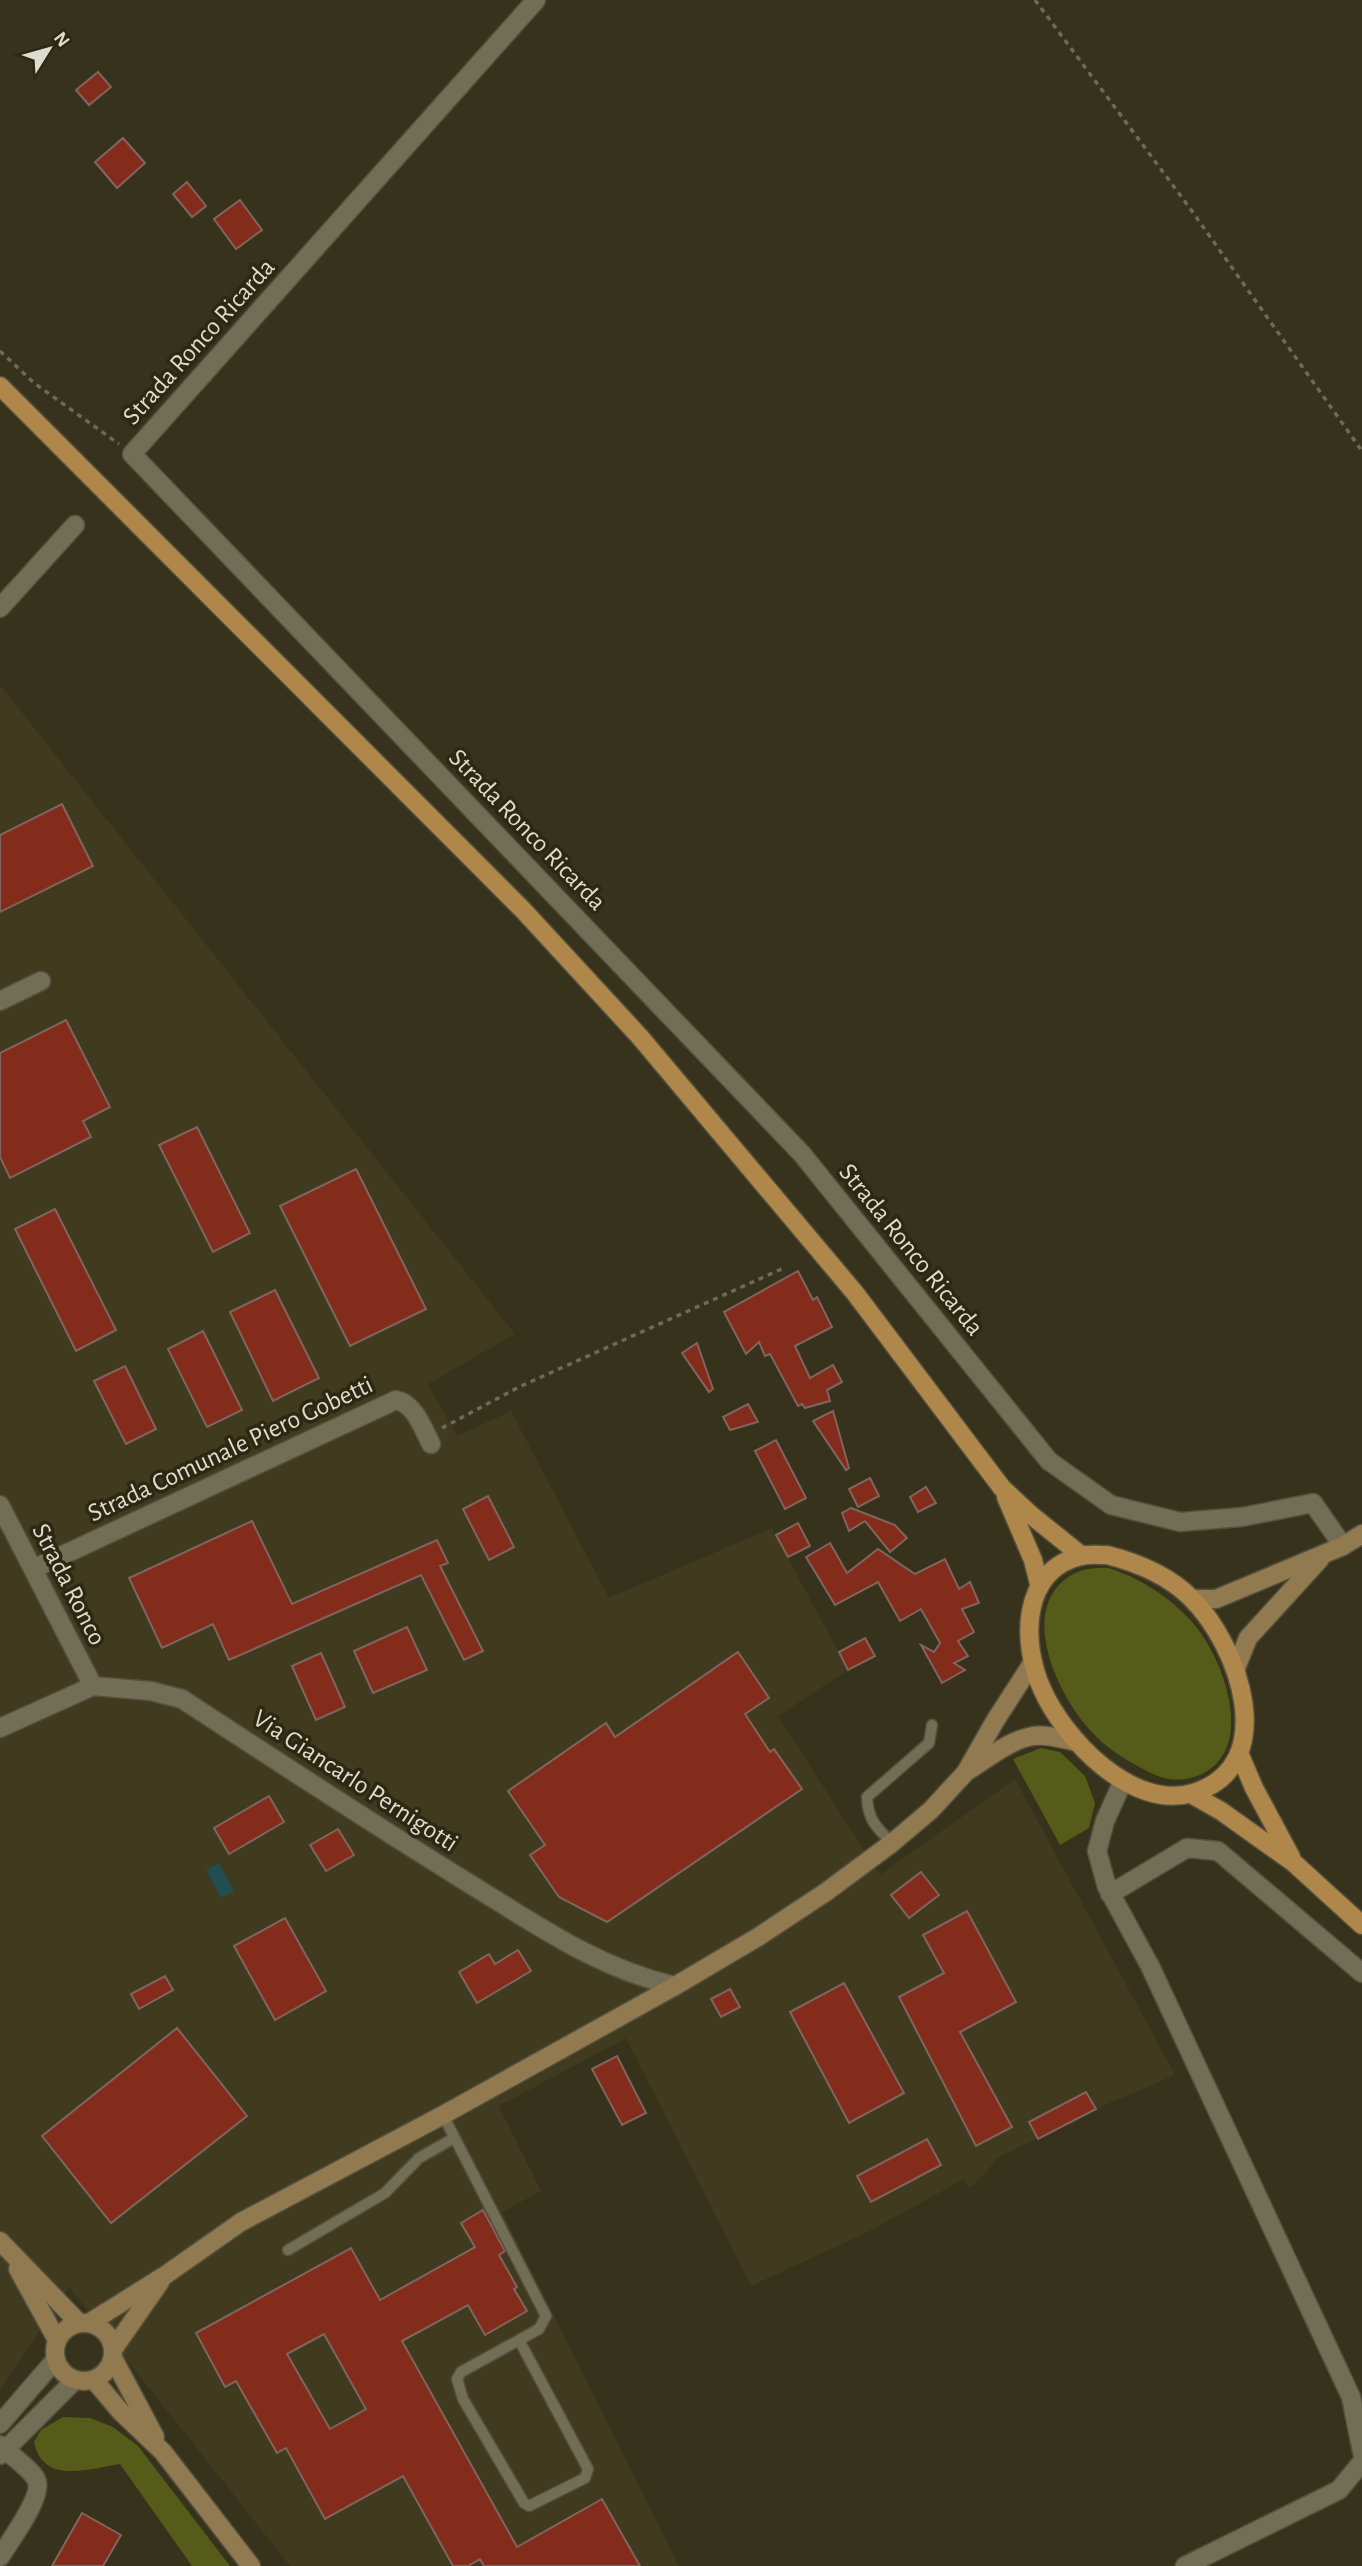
<svg xmlns="http://www.w3.org/2000/svg" width="1362" height="2566" viewBox="0 0 1362 2566" font-family="'Alegreya Sans',sans-serif">
<rect width="100%" height="100%" fill="#36321c"/>
<path fill="#403b1f" d="M 0,685 L 515,1334 L 428,1384 L 457,1436 L 511,1411 L 609,1598 L 772,1528 L 848,1670 L 778,1716 L 880,1875 L 1015,1779 L 1175,2075 L 1096,2109 L 997,2158 L 985,2174 L 969,2188 L 964,2179 L 870,2231 L 751,2286 L 626,2038 L 499,2106 L 541,2191 L 502,2212 L 679,2566 L 290,2566 L 69,2287 L 0,2390 Z"/>
<g fill="#555b18">
<path d="M 1108,1568 C 1139,1577 1171,1598 1192,1622 C 1223,1656 1258,1749 1200,1775 C 1182,1782 1165,1781 1149,1772 C 1127,1761 1105,1748 1089,1729 C 1059,1696 1021,1617 1063,1581 C 1076,1570 1091,1567 1108,1568 Z"/>
<path d="M 1041,1748 L 1060,1752 L 1085,1776 L 1095,1803 L 1089,1828 L 1060,1845 L 1013,1759 Z"/>
<path d="M 63,2417 L 90,2418 L 113,2427 L 138,2446 L 230,2566 L 192,2566 L 120,2464 C 88,2469 43,2485 34,2442 L 41,2430 Z"/>
</g>
<path fill="#224e51" d="M 219,1863 L 234,1891 L 221,1898 L 206,1870 Z"/>
<g fill="#832c1c" stroke="#80655f" stroke-width="2" fill-rule="evenodd">
<path d="M 98,72 L 111,87 L 89,105 L 76,90 Z"/>
<path d="M 123,138 L 145,163 L 117,188 L 95,162 Z"/>
<path d="M 187,182 L 206,206 L 192,217 L 173,194 Z"/>
<path d="M 240,200 L 262,230 L 236,249 L 214,219 Z"/>
<path d="M 62,804 L 93,866 L 0,912 L 0,835 Z"/>
<path d="M 66,1020 L 110,1107 L 83,1121 L 91,1137 L 10,1178 L 0,1157 L 0,1053 Z"/>
<path d="M 197,1127 L 250,1233 L 213,1252 L 159,1145 Z"/>
<path d="M 356,1169 L 426,1309 L 350,1346 L 280,1206 Z"/>
<path d="M 55,1209 L 116,1330 L 76,1351 L 15,1229 Z"/>
<path d="M 798,1271 L 813,1300 L 817,1297 L 832,1327 L 795,1346 L 810,1378 L 833,1365 L 842,1382 L 827,1390 L 830,1401 L 805,1408 L 802,1404 L 798,1406 L 770,1354 L 765,1356 L 759,1342 L 746,1354 L 724,1312 Z"/>
<path d="M 275,1290 L 319,1378 L 273,1401 L 230,1312 Z"/>
<path d="M 203,1331 L 242,1410 L 207,1427 L 168,1349 Z"/>
<path d="M 697,1343 L 713,1389 L 709,1392 L 682,1353 Z"/>
<path d="M 125,1366 L 156,1429 L 126,1444 L 94,1381 Z"/>
<path d="M 748,1404 L 758,1422 L 730,1430 L 723,1417 Z"/>
<path d="M 833,1411 L 849,1468 L 846,1470 L 813,1421 Z"/>
<path d="M 776,1440 L 806,1498 L 785,1509 L 755,1451 Z"/>
<path d="M 870,1478 L 879,1496 L 858,1507 L 849,1489 Z"/>
<path d="M 926,1487 L 936,1503 L 918,1512 L 910,1497 Z"/>
<path d="M 488,1496 L 514,1547 L 489,1560 L 463,1509 Z"/>
<path d="M 851,1508 L 895,1525 L 907,1538 L 890,1552 L 865,1521 L 849,1531 L 842,1513 Z"/>
<path d="M 252,1521 L 292,1604 L 437,1540 L 448,1563 L 440,1566 L 483,1651 L 464,1660 L 421,1575 L 229,1660 L 213,1624 L 162,1648 L 129,1578 Z"/>
<path d="M 798,1523 L 810,1546 L 788,1557 L 776,1535 Z"/>
<path d="M 830,1543 L 847,1573 L 878,1549 L 915,1574 L 945,1559 L 959,1589 L 970,1582 L 979,1603 L 962,1609 L 974,1632 L 958,1641 L 968,1656 L 954,1663 L 965,1670 L 942,1683 L 921,1645 L 934,1652 L 940,1643 L 921,1609 L 900,1621 L 878,1582 L 835,1605 L 806,1557 Z"/>
<path d="M 407,1627 L 427,1670 L 373,1693 L 354,1651 Z"/>
<path d="M 865,1638 L 875,1656 L 848,1670 L 839,1652 Z"/>
<path d="M 738,1652 L 769,1698 L 745,1714 L 770,1752 L 774,1749 L 802,1789 L 607,1922 L 559,1897 L 530,1855 L 545,1845 L 508,1791 L 606,1723 L 615,1737 Z"/>
<path d="M 321,1653 L 345,1707 L 316,1720 L 292,1666 Z"/>
<path d="M 269,1796 L 284,1822 L 229,1854 L 214,1828 Z"/>
<path d="M 338,1829 L 354,1855 L 326,1871 L 310,1845 Z"/>
<path d="M 921,1872 L 939,1895 L 909,1918 L 891,1895 Z"/>
<path d="M 967,1911 L 1016,2002 L 960,2032 L 1012,2127 L 976,2146 L 899,1997 L 944,1973 L 923,1935 Z"/>
<path d="M 285,1918 L 326,1991 L 275,2020 L 234,1946 Z"/>
<path d="M 518,1950 L 531,1971 L 477,2003 L 459,1972 L 489,1954 L 495,1964 Z"/>
<path d="M 165,1976 L 173,1990 L 139,2009 L 131,1994 Z"/>
<path d="M 844,1983 L 904,2093 L 849,2123 L 790,2012 Z"/>
<path d="M 730,1989 L 740,2007 L 721,2017 L 711,1999 Z"/>
<path d="M 177,2028 L 247,2116 L 111,2223 L 42,2136 Z"/>
<path d="M 617,2056 L 646,2113 L 622,2125 L 592,2069 Z"/>
<path d="M 1086,2092 L 1096,2109 L 1038,2139 L 1029,2122 Z"/>
<path d="M 927,2139 L 941,2165 L 871,2202 L 857,2176 Z"/>
<path d="M 483,2210 L 505,2251 L 499,2255 L 517,2287 L 514,2289 L 527,2311 L 485,2335 L 468,2305 L 402,2341 L 517,2547 L 602,2499 L 640,2566 L 484,2566 L 480,2559 L 468,2566 L 453,2566 L 403,2476 L 325,2519 L 286,2448 L 277,2453 L 236,2381 L 225,2387 L 196,2333 L 351,2248 L 380,2300 L 475,2247 L 461,2223 ZM 324,2334 L 366,2409 L 330,2429 L 287,2354 Z"/>
<path d="M 82,2513 L 121,2535 L 103,2566 L 52,2566 Z"/>
</g>
<g fill="none" stroke-linecap="round" stroke-linejoin="round">
<g stroke="#53503d" stroke-width="13">
<g id="service">
<path d="M 892,1843 C 876,1827 868,1820 867,1797 L 929,1743 L 932,1725"/>
<path d="M 443,2115 L 546,2316 L 539,2329 L 461,2372 L 457,2379 L 463,2399 L 524,2503 L 529,2506 L 585,2478 L 588,2469 L 519,2340"/>
<path d="M 288,2250 L 385,2193 L 419,2158 L 454,2138"/>
</g>
</g>
<g stroke="#53503d" stroke-width="21">
<g id="minor">
<path d="M 536,0 L 132,454 L 802,1154 L 1049,1461 L 1111,1505 L 1180,1522 L 1242,1517 L 1313,1503 L 1343,1546"/>
<path d="M 0,608 L 75,525"/>
<path d="M 0,1001 L 41,981"/>
<path d="M 0,1505 L 93,1686"/>
<path d="M 33,1569 L 396,1400 C 414,1403 423,1428 431,1444"/>
<path d="M 0,1728 L 93,1686 L 151,1691 L 182,1699 C 278,1762 373,1824 470,1884 C 537,1925 597,1968 675,1986"/>
<path d="M 1123,1781 L 1105,1821 L 1097,1851 L 1107,1887 L 1150,1966 L 1351,2397 L 1362,2452"/>
<path d="M 1110,1894 L 1187,1848 L 1218,1851 L 1362,1973"/>
<path d="M 0,2424 L 56,2359"/>
<path d="M 0,2445 C 9,2454 31,2469 36,2479 C 45,2495 9,2542 0,2557"/>
<path d="M 0,2455 L 75,2380"/>
<path d="M 1185,2566 L 1339,2490 L 1362,2462"/>
</g>
</g>
<g stroke="#53503d" stroke-width="21">
<g id="secondary">
<path d="M 1192,1599 L 1216,1599 L 1343,1546 L 1362,1534"/>
<path d="M 1236,1668 L 1248,1638 L 1320,1559"/>
<path d="M 969,1770 C 988,1758 1010,1740 1033,1736 C 1047,1734 1063,1739 1077,1742"/>
<path d="M 0,2241 L 79,2323"/>
<path d="M 18,2269 L 57,2340"/>
<circle cx="84" cy="2352" r="29"/>
<path d="M 89,2323 L 164,2276 L 241,2222 L 443,2115 L 675,1986 L 758,1937 L 826,1892 L 892,1843 L 931,1810 L 966,1772 L 995,1721 L 1033,1662"/>
<path d="M 114,2348 L 160,2282"/>
<path d="M 113,2358 L 155,2437"/>
<path d="M 94,2380 L 120,2411 L 163,2452 L 251,2566"/>
</g>
</g>
<g stroke="#53503d" stroke-width="21">
<g id="primary">
<path d="M 0,386 L 523,910 L 640,1037 L 855,1293 L 1002,1488 L 1031,1515 L 1082,1556"/>
<path d="M 1006,1497 L 1033,1560 L 1039,1584"/>
<path d="M 1107,1555 C 1139,1563 1168,1575 1191,1598 C 1239,1645 1282,1766 1193,1793 C 1132,1811 1064,1739 1042,1689 C 1021,1643 1021,1570 1081,1556 C 1089,1554 1099,1555 1107,1555 Z"/>
<path d="M 1240,1755 L 1254,1788 L 1291,1857"/>
<path d="M 1191,1794 L 1221,1811 L 1294,1863 L 1362,1925"/>
</g>
</g>
<g stroke="#6e6a57" stroke-width="3.5" stroke-dasharray="5 5" stroke-linecap="butt">
<path d="M 1035,0 L 1189,207 L 1362,451"/>
<path d="M 0,351 L 34,383 L 119,444"/>
<path d="M 442,1428 L 519,1387 L 786,1267"/>
</g>
<use href="#service" stroke="#726e56" stroke-width="10"/>
<use href="#minor" stroke="#726e56" stroke-width="18"/>
<use href="#secondary" stroke="#917a50" stroke-width="18"/>
<use href="#primary" stroke="#af874a" stroke-width="18"/>
</g>
<g text-anchor="middle" stroke-width="7" stroke-linejoin="round" paint-order="stroke">
<g font-size="26" fill="#dedcce" stroke="#2c2812">
<text transform="translate(198 341) rotate(-48)" y="9">Strada Ronco Ricarda</text>
<text transform="translate(528 829) rotate(46)" y="9">Strada Ronco Ricarda</text>
<text transform="translate(912 1249) rotate(51)" y="9">Strada Ronco Ricarda</text>
<text transform="translate(230 1448) rotate(-25)" y="9">Strada Comunale Piero Gobetti</text>
<text transform="translate(70 1584) rotate(63)" y="9">Strada Ronco</text>
<text transform="translate(356 1780) rotate(33)" y="9">Via Giancarlo Pernigotti</text>
</g>
</g>
<g transform="translate(49 49) rotate(53)" stroke="#2c2812" stroke-width="5" paint-order="stroke">
<path d="M0-5L12 26L0 18L-12 26Z" fill="#dedcce"/>
<text y="-10" font-size="19" font-weight="bold" text-anchor="middle" fill="#dedcce">N</text>
</g>
</svg>
